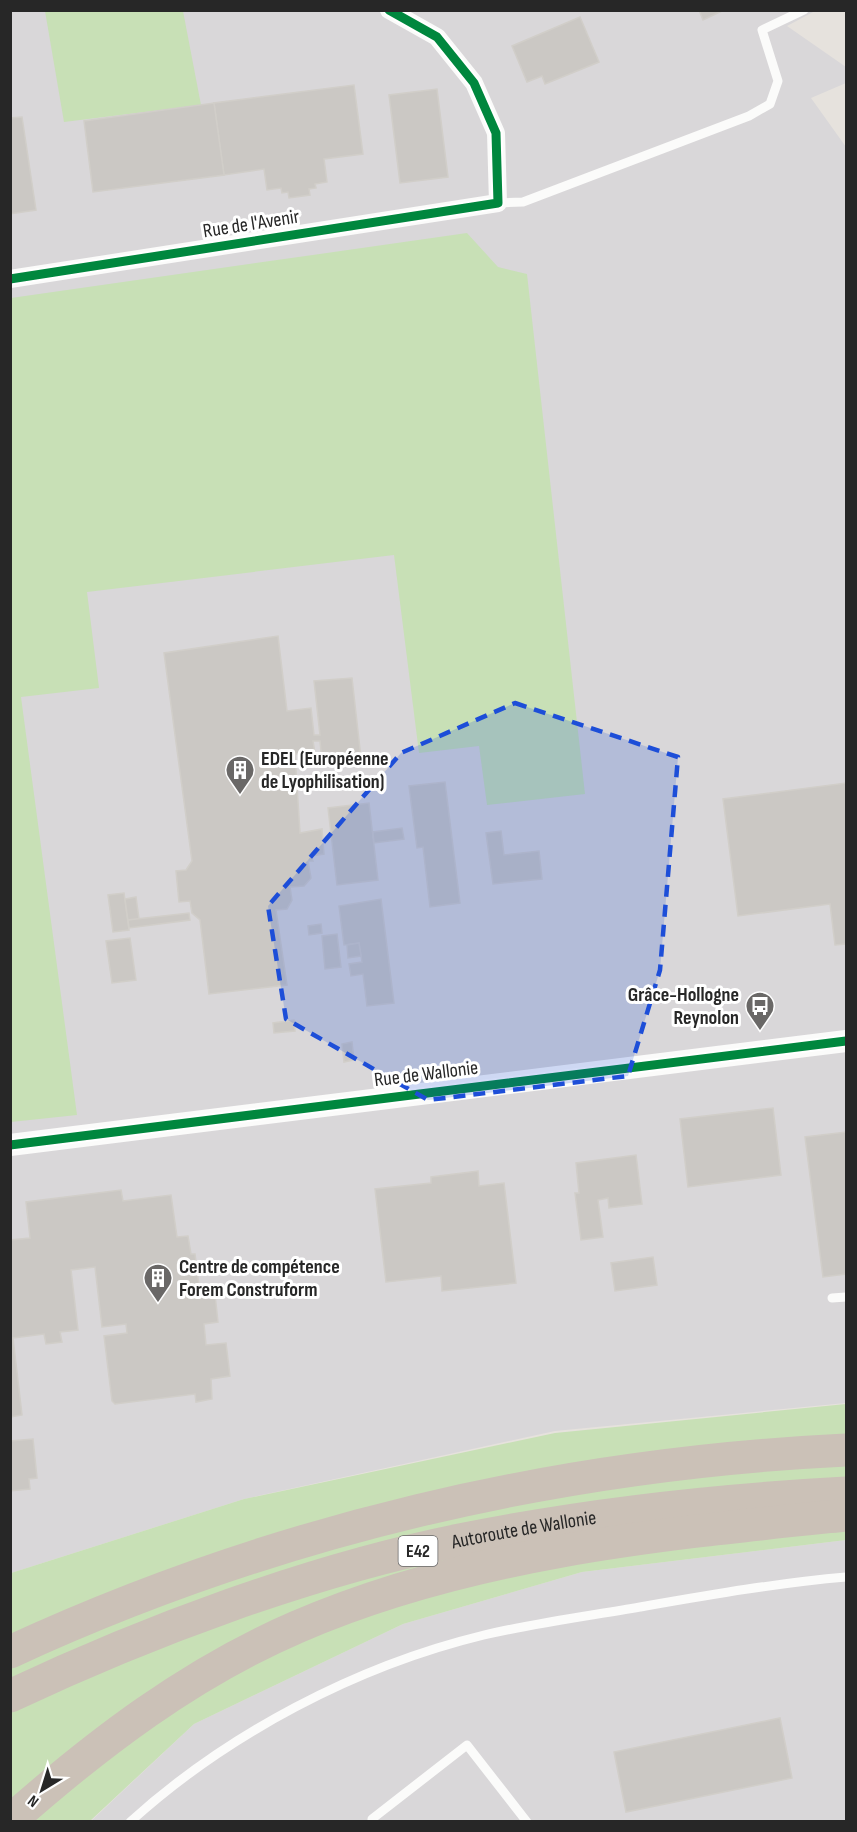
<svg xmlns="http://www.w3.org/2000/svg" width="857" height="1832" viewBox="0 0 857 1832" font-family="'Sofia Sans Condensed',sans-serif">
<rect width="100%" height="100%" fill="#e6e2dd"/>
<g fill="#d9d7d9">
<path d="M 11,11 L 815,11 L 787,26 L 846,67 L 846,83 L 811,98 L 846,147 L 846,1403 L 555,1431 L 244,1499 L 11,1573 Z"/>
<path d="M 846,1540 L 846,1821 L 90,1822 L 194,1724 L 403,1624 L 582,1572 Z"/>
</g>
<g fill="#c8e0b6">
<path d="M 45,11 L 183,11 L 201,105 L 64,122 Z"/>
<path d="M 467,233 L 498,267 L 527,274 L 585,794 L 487,805 L 479,746 L 419,753 L 394,555 L 87,592 L 99,688 L 21,697 L 77,1115 L 11,1122 L 11,298 Z"/>
<path d="M 846,1404 L 846,1540 L 582,1572 L 403,1624 L 194,1724 L 90,1821 L 11,1822 L 11,1573 L 244,1499 L 555,1433 Z"/>
</g>
<g fill="#cbc8c4" stroke="#d1cec9" stroke-width="1.5">
<path d="M 699,10 L 724,10 L 703,20 Z"/>
<path d="M 580,17 L 599,62 L 545,84 L 542,76 L 527,82 L 512,46 Z"/>
<path d="M 354,85 L 363,154 L 324,159 L 327,182 L 315,184 L 316,188 L 309,189 L 310,195 L 289,198 L 288,192 L 282,193 L 281,188 L 267,190 L 264,169 L 224,175 L 214,103 Z"/>
<path d="M 437,89 L 448,177 L 400,183 L 389,95 Z"/>
<path d="M 214,103 L 224,175 L 93,192 L 84,121 Z"/>
<path d="M 22,117 L 36,210 L 10,214 L 10,118 Z"/>
<path d="M 278,636 L 287,711 L 311,708 L 314,735 L 320,735 L 314,681 L 352,678 L 361,758 L 322,762 L 320,741 L 313,741 L 315,753 L 295,754 L 300,833 L 322,829 L 324,854 L 311,856 L 313,861 L 308,861 L 311,878 L 304,886 L 290,887 L 292,900 L 287,909 L 276,910 L 287,985 L 209,994 L 200,920 L 192,913 L 190,901 L 179,902 L 176,871 L 186,870 L 192,861 L 164,653 Z"/>
<path d="M 445,782 L 460,903 L 430,907 L 423,847 L 417,848 L 409,786 Z"/>
<path d="M 846,783 L 846,944 L 835,945 L 830,904 L 738,916 L 723,799 Z"/>
<path d="M 369,803 L 378,880 L 337,885 L 328,808 Z"/>
<path d="M 402,828 L 404,839 L 374,843 L 373,832 Z"/>
<path d="M 501,831 L 504,855 L 539,851 L 542,879 L 493,884 L 486,833 Z"/>
<path d="M 124,893 L 129,930 L 113,932 L 108,895 Z"/>
<path d="M 136,897 L 139,919 L 128,921 L 125,899 Z"/>
<path d="M 381,899 L 394,1003 L 367,1006 L 363,974 L 351,976 L 349,964 L 362,962 L 359,943 L 344,945 L 339,906 Z"/>
<path d="M 189,913 L 190,920 L 129,928 L 128,920 Z"/>
<path d="M 321,924 L 322,933 L 309,935 L 308,926 Z"/>
<path d="M 337,934 L 341,967 L 325,969 L 322,936 Z"/>
<path d="M 130,938 L 136,980 L 112,983 L 106,941 Z"/>
<path d="M 359,943 L 361,956 L 348,958 L 347,945 Z"/>
<path d="M 294,1020 L 295,1031 L 274,1033 L 273,1023 Z"/>
<path d="M 352,1042 L 354,1060 L 344,1062 L 342,1044 Z"/>
<path d="M 773,1108 L 781,1175 L 688,1187 L 680,1119 Z"/>
<path d="M 846,1132 L 846,1274 L 823,1277 L 805,1137 Z"/>
<path d="M 636,1155 L 642,1204 L 609,1208 L 608,1198 L 598,1200 L 603,1237 L 581,1240 L 575,1193 L 579,1193 L 576,1163 Z"/>
<path d="M 478,1171 L 479,1186 L 504,1183 L 516,1283 L 442,1291 L 441,1276 L 386,1282 L 375,1189 L 431,1183 L 431,1177 Z"/>
<path d="M 121,1190 L 123,1201 L 171,1195 L 177,1237 L 188,1236 L 191,1254 L 195,1254 L 199,1286 L 214,1285 L 218,1322 L 204,1324 L 206,1345 L 226,1343 L 230,1376 L 211,1379 L 212,1399 L 196,1402 L 195,1394 L 115,1404 L 112,1401 L 104,1336 L 127,1333 L 126,1324 L 102,1327 L 95,1267 L 71,1270 L 78,1330 L 60,1332 L 62,1342 L 46,1344 L 44,1334 L 13,1338 L 22,1415 L 10,1417 L 10,1240 L 30,1238 L 26,1202 Z"/>
<path d="M 653,1257 L 657,1285 L 615,1291 L 611,1263 Z"/>
<path d="M 33,1439 L 37,1478 L 29,1479 L 30,1489 L 10,1491 L 10,1441 Z"/>
<path d="M 780,1718 L 792,1778 L 626,1812 L 614,1752 Z"/>
</g>
<g fill="none" stroke-linecap="round" stroke-linejoin="round">
<g stroke="#fbfbfa" stroke-width="9">
<path d="M 498,203 L 523,202 L 749,116 L 770,104 L 778,81 L 762,30 L 804,10"/>
<path d="M 832,1298 L 846,1297"/>
<path d="M 130,1822 C 227,1734 356,1666 484,1635 C 535,1623 588,1616 640,1607 C 709,1595 777,1583 846,1577"/>
<path d="M 372,1822 L 372,1819 L 467,1745 L 527,1822"/>
</g>
<path stroke="#fbfbfa" stroke-width="18" d="M 10,279 L 498,203 L 496,133 L 474,83 L 437,37 L 389,10"/>
<path stroke="#fbfbfa" stroke-width="22" d="M 10,1145 L 846,1041"/>
<g stroke="#cbc1b7" stroke-width="33">
<path d="M 10,1652 C 274,1530 557,1464 846,1450"/>
<path id="s1" d="M 10,1696 C 148,1631 311,1570 460,1540 C 588,1514 716,1500 846,1493"/>
<path d="M 10,1821 C 97,1744 190,1673 297,1627 C 470,1552 662,1534 846,1515"/>
</g>
<g stroke="#fff" stroke-width="13">
<g id="cycleway">
<path d="M 10,279 L 498,203 L 496,133 L 474,83 L 437,37 L 389,10"/>
<path d="M 10,1145 L 846,1041"/>
</g>
</g>
<use href="#cycleway" stroke="#00873e" stroke-width="9"/>
</g>
<path fill="#1d4ed8" fill-opacity="0.2" stroke="#1d4ed8" stroke-width="4.5" stroke-dasharray="12 8" stroke-linejoin="round" d="M 515,703 L 678,757 L 660,970 L 628,1076 L 428,1100 L 286,1019 L 268,906 L 401,753 Z"/>
<defs>
<g id="building-pin" transform="scale(1.5)"><path d="M0 17L-7.5 6A9.5 9.5 0 1 1 7.5 6Z" fill="#6a6867" stroke="#fff"/><path d="M-4-6H4V6H1V3H-1V6H-4ZM-2.5-4.3h1.7v1.8h-1.7ZM.8-4.3h1.7v1.8H.8ZM-2.5-1h1.7V.8h-1.7ZM.8-1h1.7V.8H.8Z" fill="#fff"/></g>
<g id="bus-pin" transform="scale(1.5)"><path d="M0 17L-7.5 6A9.5 9.5 0 1 1 7.5 6Z" fill="#6a6867" stroke="#fff"/><path d="M-5-6H5V4H4V6H2V4H-2V6H-4V4H-5ZM-3.5-4V0h7V-4ZM-3.5 1.2v1.5H-2V1.2ZM2 1.2v1.5H3.5V1.2Z" fill="#fff"/></g>
</defs>
<g fill-rule="evenodd">
<use href="#building-pin" x="240" y="770"/>
<use href="#bus-pin" x="760" y="1006"/>
<use href="#building-pin" x="158" y="1278"/>
</g>
<g text-anchor="middle" stroke-width="6" stroke-linejoin="round" paint-order="stroke">
<rect fill="#fff" stroke="#686868" stroke-width="1.5" x="398.5" y="1536" width="39" height="30" rx="4.5"/>
<g font-size="18" font-weight="bold" fill="#272727">
<text x="418" y="1557">E42</text>
</g>
<g font-size="20" fill="#272727" stroke="#fff">
<text transform="translate(251 223) rotate(-9)" y="7">Rue de l'Avenir</text>
<text transform="translate(426 1073) rotate(-7)" y="7">Rue de Wallonie</text>
<text dy="7" stroke="none"><textPath href="#s1" startOffset="542">Autoroute de Wallonie</textPath></text>
</g>
<g font-size="20" font-weight="bold" fill="#272727" stroke="#fff" text-anchor="start">
<text x="261" y="765">EDEL (Européenne<tspan x="261" dy="23">de Lyophilisation)</tspan></text>
<text x="739" y="1001" text-anchor="end">Grâce-Hollogne<tspan x="739" dy="23">Reynolon</tspan></text>
<text x="179" y="1273">Centre de compétence<tspan x="179" dy="23">Forem Construform</tspan></text>
</g>
</g>
<rect width="857" height="1832" fill="none" stroke="#272727" stroke-width="24"/>
<g transform="translate(42 1790) rotate(218)" stroke="#ffffff" stroke-width="4.5" paint-order="stroke">
<path d="M0-4.5L10 22L0 15L-10 22Z" fill="#272727"/>
<text y="-9" font-size="16" font-weight="bold" text-anchor="middle" fill="#272727">N</text>
</g>
</svg>
